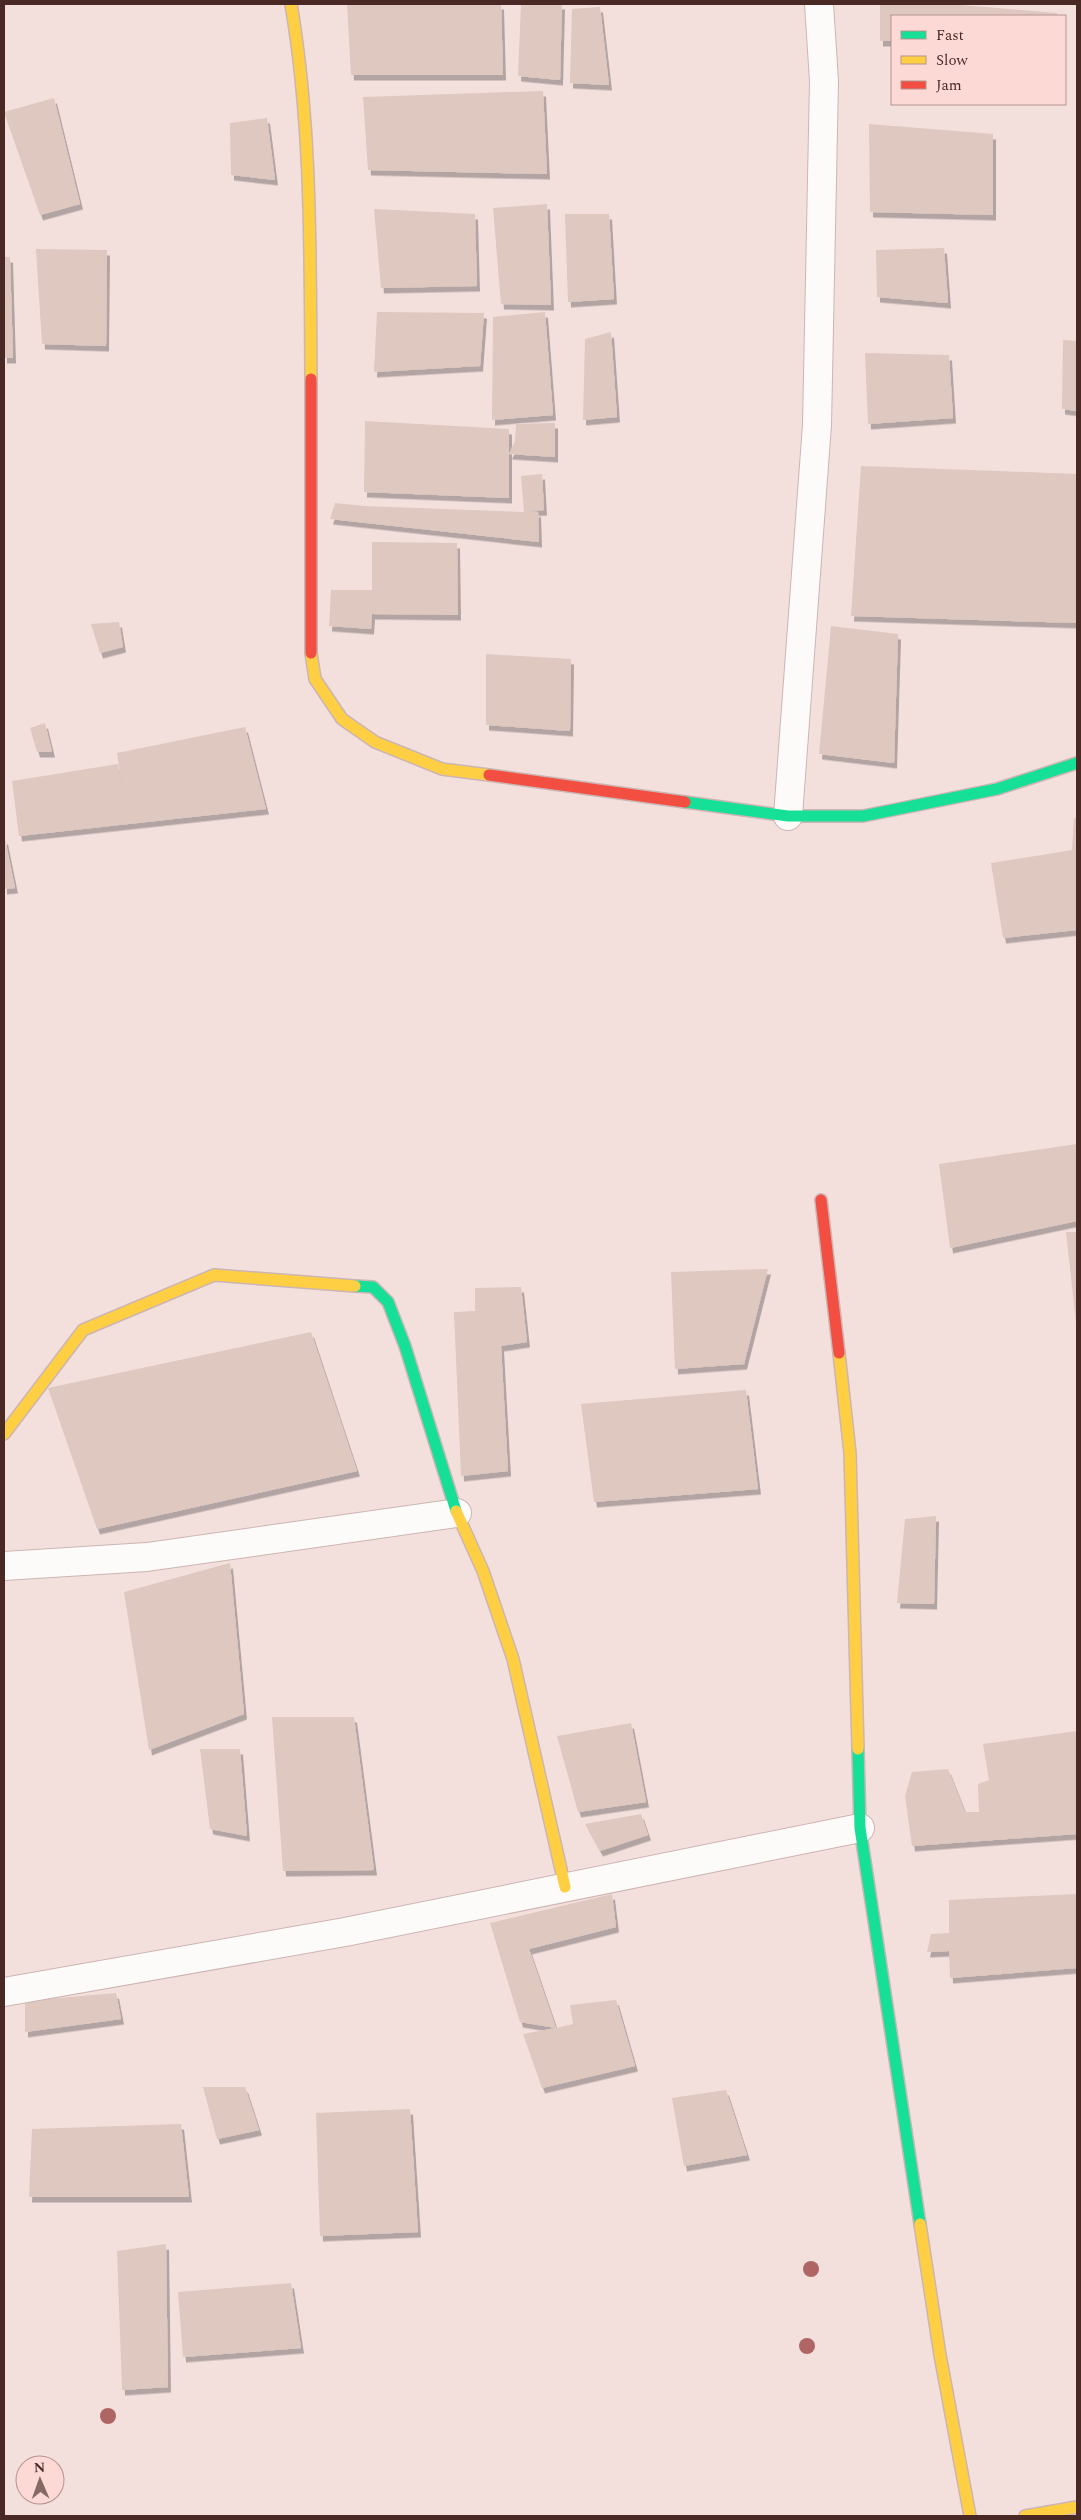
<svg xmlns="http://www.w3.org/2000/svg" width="1081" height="2520" viewBox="0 0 1081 2520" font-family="Spectral,serif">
<defs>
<filter id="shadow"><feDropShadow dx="3" dy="5.5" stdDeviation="0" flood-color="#0004"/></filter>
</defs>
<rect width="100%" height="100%" fill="#f3e0dd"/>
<g fill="#dec8c0" filter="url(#shadow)">
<path d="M 347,4 L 501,4 L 503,75 L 351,75 Z"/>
<path d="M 521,4 L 562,4 L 560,80 L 518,76 Z"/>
<path d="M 880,4 L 948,4 L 1057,13 L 1057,16 L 892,16 L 892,41 L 880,41 Z"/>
<path d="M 600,7 L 609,85 L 570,83 L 572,9 Z"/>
<path d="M 543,91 L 547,174 L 368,170 L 363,97 Z"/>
<path d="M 54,98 L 80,204 L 40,215 L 4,112 Z"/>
<path d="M 267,118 L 275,180 L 231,175 L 230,123 Z"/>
<path d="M 869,124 L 993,134 L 993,215 L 870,212 Z"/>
<path d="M 547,204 L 551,305 L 501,304 L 493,208 Z"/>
<path d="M 374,209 L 475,214 L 477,286 L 381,288 Z"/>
<path d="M 565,214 L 609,214 L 614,299 L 568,302 Z"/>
<path d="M 944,248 L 948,303 L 877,297 L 876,250 Z"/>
<path d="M 36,249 L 107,250 L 106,346 L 42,344 Z"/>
<path d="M 4,257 L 10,257 L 13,358 L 4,358 Z"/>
<path d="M 377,312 L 484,313 L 480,366 L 374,372 Z"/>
<path d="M 545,312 L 553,415 L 492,420 L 493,317 Z"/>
<path d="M 611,332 L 617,417 L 583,420 L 585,339 Z"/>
<path d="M 1063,340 L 1077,341 L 1077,411 L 1062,409 Z"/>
<path d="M 865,353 L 949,355 L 953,418 L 868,424 Z"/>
<path d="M 365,421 L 509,429 L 509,498 L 364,492 Z"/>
<path d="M 555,423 L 555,457 L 509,454 L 515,441 L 516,424 Z"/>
<path d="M 861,466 L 1077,474 L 1077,623 L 851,616 Z"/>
<path d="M 542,474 L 544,510 L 528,511 L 538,512 L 539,542 L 330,519 L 335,503 L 364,506 L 524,512 L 521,476 Z"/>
<path d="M 372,542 L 457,543 L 458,615 L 372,614 L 371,629 L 329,626 L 331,590 L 372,590 Z"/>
<path d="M 119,622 L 123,647 L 100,653 L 91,624 Z"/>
<path d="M 831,626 L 898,634 L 894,763 L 819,754 Z"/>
<path d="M 486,654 L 571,659 L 570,731 L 486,725 Z"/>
<path d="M 45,723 L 52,752 L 37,752 L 30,728 Z"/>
<path d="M 245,727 L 266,809 L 19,836 L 12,781 L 118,764 L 122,786 L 117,753 Z"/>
<path d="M 1074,818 L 1077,818 L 1077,930 L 1003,938 L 991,863 L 1072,850 Z"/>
<path d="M 4,839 L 5,839 L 15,888 L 4,889 Z"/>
<path d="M 1077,1144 L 1077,1221 L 950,1248 L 939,1164 Z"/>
<path d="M 1066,1232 L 1077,1232 L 1077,1322 L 1076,1322 Z"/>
<path d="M 768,1269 L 744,1364 L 675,1369 L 671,1272 Z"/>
<path d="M 521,1287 L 527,1342 L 501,1346 L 508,1471 L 461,1476 L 454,1312 L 475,1311 L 475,1288 Z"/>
<path d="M 311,1332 L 357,1471 L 97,1529 L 48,1388 Z"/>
<path d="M 746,1390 L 758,1489 L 594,1502 L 581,1404 Z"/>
<path d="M 936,1516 L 934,1604 L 897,1603 L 905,1519 Z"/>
<path d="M 230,1563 L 244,1714 L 149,1750 L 124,1592 Z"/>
<path d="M 272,1717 L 354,1717 L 374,1870 L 283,1871 Z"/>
<path d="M 631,1723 L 646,1802 L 578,1812 L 557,1736 Z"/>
<path d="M 1077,1731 L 1077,1834 L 912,1846 L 905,1796 L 912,1772 L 948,1769 L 965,1812 L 979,1812 L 978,1784 L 989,1780 L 983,1744 Z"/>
<path d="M 200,1749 L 240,1749 L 247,1836 L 210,1829 Z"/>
<path d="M 641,1814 L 648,1835 L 600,1851 L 585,1824 Z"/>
<path d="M 612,1894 L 616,1927 L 529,1949 L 556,2028 L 573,2024 L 570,2005 L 616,2000 L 635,2066 L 542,2088 L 523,2034 L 556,2028 L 520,2022 L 490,1923 Z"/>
<path d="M 1077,1894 L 1077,1968 L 950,1978 L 949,1951 L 927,1952 L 931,1934 L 949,1933 L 949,1900 Z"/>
<path d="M 116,1993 L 121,2019 L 25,2032 L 25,2001 Z"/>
<path d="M 203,2087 L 245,2087 L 259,2130 L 217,2139 Z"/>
<path d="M 726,2090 L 747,2155 L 684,2166 L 672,2098 Z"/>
<path d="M 410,2109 L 418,2232 L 320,2236 L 316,2113 Z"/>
<path d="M 181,2124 L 189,2197 L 29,2197 L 32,2129 Z"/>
<path d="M 166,2244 L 168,2387 L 122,2390 L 117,2251 Z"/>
<path d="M 291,2283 L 301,2348 L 183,2357 L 178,2292 Z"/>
</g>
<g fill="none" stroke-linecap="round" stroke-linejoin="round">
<g stroke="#ccb5b2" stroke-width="30">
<g id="street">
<path d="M 788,816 L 817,425 L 824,81 L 819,4"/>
<path d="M 4,1566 L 147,1557 L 457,1513"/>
<path d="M 4,1992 L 345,1932 L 860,1828"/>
</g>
</g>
<g stroke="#ccb5b2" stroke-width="14">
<g id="fast">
<path d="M 685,802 L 788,816 L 863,816 L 997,789 L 1077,763"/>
<path d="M 355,1286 L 373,1287 L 388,1302 L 405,1346 L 456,1511"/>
<path d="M 858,1749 L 860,1828 L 920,2224"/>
</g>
</g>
<g stroke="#ccb5b2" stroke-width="14">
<g id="slow">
<path d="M 291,4 C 312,127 310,254 311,379"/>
<path d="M 311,653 L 315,679 L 342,719 L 375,742 L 442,769 L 489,775"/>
<path d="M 839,1353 L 850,1453 L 858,1749"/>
<path d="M 4,1434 L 83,1330 L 214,1275 L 355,1286"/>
<path d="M 456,1511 L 483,1571 L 513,1659 L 565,1887"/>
<path d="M 920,2224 L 940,2355 L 970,2516"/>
<path d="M 1025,2516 L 1077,2507"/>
</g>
</g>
<g stroke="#ccb5b2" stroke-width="14">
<g id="jam">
<path d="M 311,653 L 311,379"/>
<path d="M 489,775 L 685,802"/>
<path d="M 821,1200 L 839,1353"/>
</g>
</g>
<use href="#street" stroke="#fdfafa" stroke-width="28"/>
<use href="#fast" stroke="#16e098" stroke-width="11"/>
<use href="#slow" stroke="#ffcf43" stroke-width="11"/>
<use href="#jam" stroke="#f24e42" stroke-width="11"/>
</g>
<g fill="#af6564">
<circle cx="811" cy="2269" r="8"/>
<circle cx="807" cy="2346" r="8"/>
<circle cx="108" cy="2416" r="8"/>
</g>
<rect width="1081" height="2520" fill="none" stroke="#4a2925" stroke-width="10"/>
<rect x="891" y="15" width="175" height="90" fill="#fcd9d4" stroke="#b5938e"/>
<rect x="901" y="31" width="25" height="8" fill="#16e098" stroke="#b5938e"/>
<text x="936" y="40" font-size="15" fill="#4a2925">Fast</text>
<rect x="901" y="56" width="25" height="8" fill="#ffcf43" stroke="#b5938e"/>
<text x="936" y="65" font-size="15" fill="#4a2925">Slow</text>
<rect x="901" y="81" width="25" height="8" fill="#f24e42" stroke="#b5938e"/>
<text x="936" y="90" font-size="15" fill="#4a2925">Jam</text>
<g transform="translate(40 2480) rotate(358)"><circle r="24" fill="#fcd9d4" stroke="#b5938e"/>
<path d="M0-4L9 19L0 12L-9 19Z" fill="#856965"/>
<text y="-8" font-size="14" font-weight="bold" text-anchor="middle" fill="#4a2925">N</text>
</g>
</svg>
